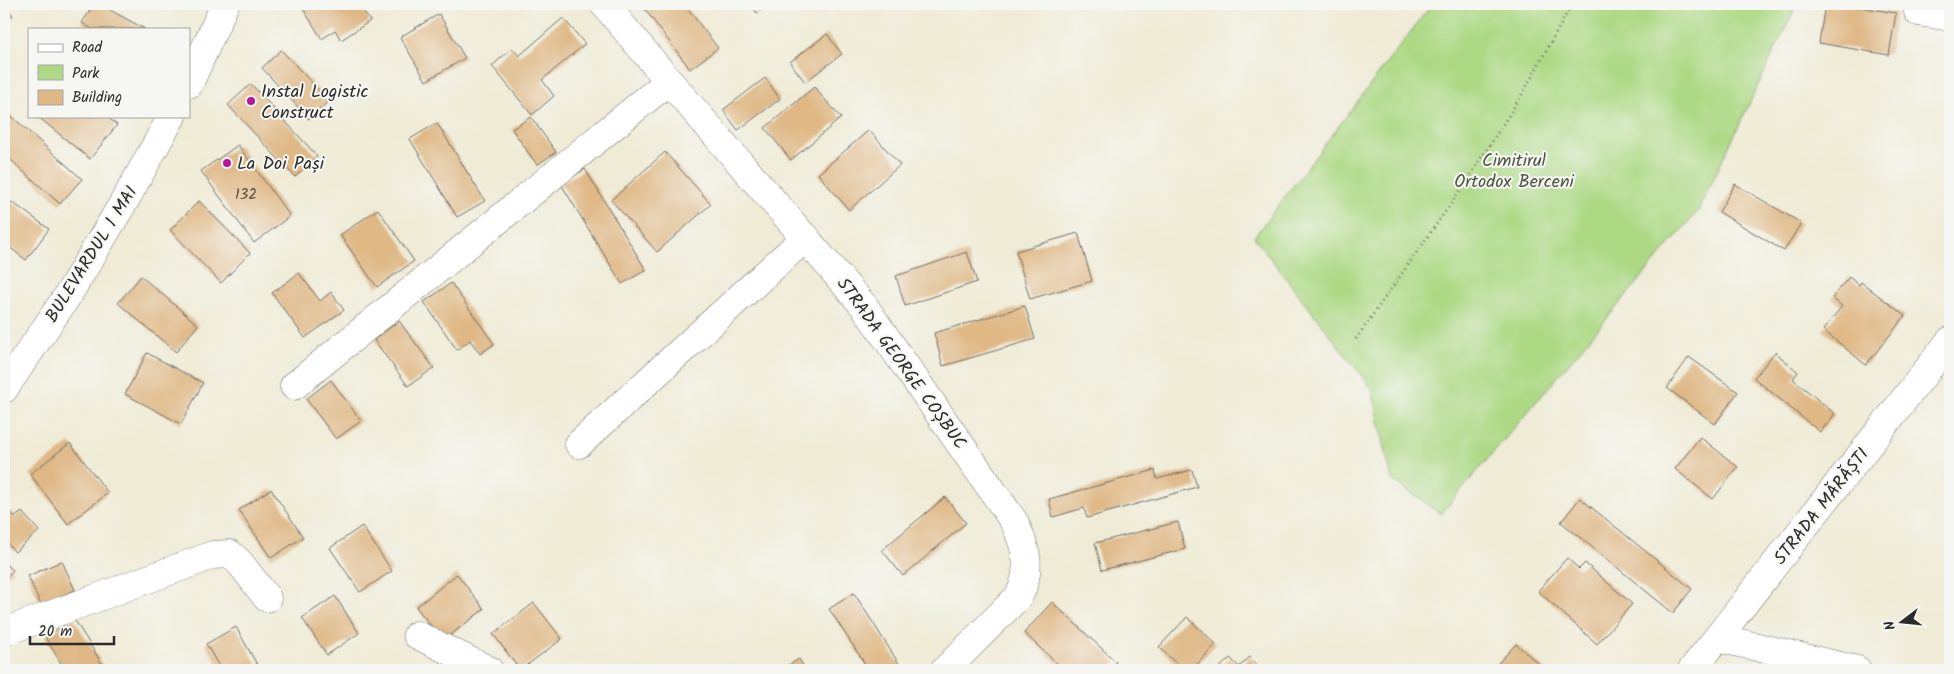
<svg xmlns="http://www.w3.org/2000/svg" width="1954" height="674" viewBox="0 0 1954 674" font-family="Kalam,sans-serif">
<rect width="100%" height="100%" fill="#f6f6f2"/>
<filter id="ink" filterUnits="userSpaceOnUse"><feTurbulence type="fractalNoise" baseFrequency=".02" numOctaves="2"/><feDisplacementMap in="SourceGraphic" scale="10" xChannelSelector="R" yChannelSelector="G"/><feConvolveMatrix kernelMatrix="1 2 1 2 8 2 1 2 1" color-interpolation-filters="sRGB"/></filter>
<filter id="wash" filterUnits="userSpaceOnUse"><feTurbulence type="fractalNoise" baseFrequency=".0096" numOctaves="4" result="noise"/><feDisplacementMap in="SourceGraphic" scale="20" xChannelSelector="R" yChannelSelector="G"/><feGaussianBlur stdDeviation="1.12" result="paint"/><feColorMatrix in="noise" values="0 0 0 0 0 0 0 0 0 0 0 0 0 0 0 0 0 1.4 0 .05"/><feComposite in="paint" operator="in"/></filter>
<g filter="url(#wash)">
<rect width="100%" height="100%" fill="#efebd6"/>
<path fill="#add985" stroke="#6c8258" d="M 1432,4 L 1797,4 L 1698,211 L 1441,514 L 1392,480 L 1372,389 L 1254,237 Z"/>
<g id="blocks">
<g fill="#dfb885">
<path d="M 4,4 L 7,4 L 5,6 L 13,15 L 4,23 Z"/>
<path d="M 94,4 L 99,4 L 145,29 L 92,29 L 82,23 Z"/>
<path d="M 159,4 L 177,4 L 174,10 Z"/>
<path d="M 300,4 L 358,4 L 370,21 L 341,40 L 335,30 L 322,39 Z"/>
<path d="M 641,4 L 684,4 L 718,48 L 690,69 Z"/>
<path d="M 750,4 L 770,4 L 757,13 Z"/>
<path d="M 1825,4 L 1842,4 L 1896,13 L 1889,55 L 1819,43 Z"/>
<path d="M 439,14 L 465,58 L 426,81 L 400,37 Z"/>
<path d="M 563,18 L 585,44 L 542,80 L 554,96 L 532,115 L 492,66 L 512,48 L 519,56 Z"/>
<path d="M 827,34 L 842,54 L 805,82 L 790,62 Z"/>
<path d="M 281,50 L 329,101 L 309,119 L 262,68 Z"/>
<path d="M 765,78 L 780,99 L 738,130 L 723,110 Z"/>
<path d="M 251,84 L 317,156 L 295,177 L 228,105 Z"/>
<path d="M 814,87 L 841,118 L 791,160 L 765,128 Z"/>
<path d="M 10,115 L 82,179 L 60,204 L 4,154 L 4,122 Z"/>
<path d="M 37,116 L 106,116 L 117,125 L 90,159 Z"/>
<path d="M 531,117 L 556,152 L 537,165 L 512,129 Z"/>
<path d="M 437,123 L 485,201 L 457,217 L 410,139 Z"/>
<path d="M 869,130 L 900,165 L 849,210 L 818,174 Z"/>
<path d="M 238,145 L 290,216 L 254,243 L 201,171 Z"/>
<path d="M 665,152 L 711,204 L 657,252 L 611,200 Z"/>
<path d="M 585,169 L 646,270 L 622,284 L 561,184 Z"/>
<path d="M 1735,184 L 1801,223 L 1784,251 L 1719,212 Z"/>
<path d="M 199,201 L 250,253 L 221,283 L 170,230 Z"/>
<path d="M 12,202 L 49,229 L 26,260 L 4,243 L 4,212 Z"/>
<path d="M 378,209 L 414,261 L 377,287 L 340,235 Z"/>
<path d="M 1078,233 L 1092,281 L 1030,299 L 1016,251 Z"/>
<path d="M 967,252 L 977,282 L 905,306 L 896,276 Z"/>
<path d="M 299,273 L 320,301 L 331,292 L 344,310 L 305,338 L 272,293 Z"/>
<path d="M 141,276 L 198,325 L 176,352 L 118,303 Z"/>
<path d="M 1849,277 L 1859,285 L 1861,282 L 1905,316 L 1866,365 L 1823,330 L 1842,306 L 1832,298 Z"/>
<path d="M 451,283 L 494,344 L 480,354 L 470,340 L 457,350 L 424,302 Z"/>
<path d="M 1025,306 L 1035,339 L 943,366 L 934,333 Z"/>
<path d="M 399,321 L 434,368 L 408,386 L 374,340 Z"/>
<path d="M 1775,352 L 1798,372 L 1793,379 L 1835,414 L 1820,432 L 1754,378 Z"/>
<path d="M 147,353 L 203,383 L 181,424 L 125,394 Z"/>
<path d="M 1689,357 L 1738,392 L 1715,424 L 1667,388 Z"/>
<path d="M 331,380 L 361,421 L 336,439 L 306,399 Z"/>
<path d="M 1700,437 L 1738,467 L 1713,499 L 1675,469 Z"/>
<path d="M 70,443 L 108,493 L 68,524 L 30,474 Z"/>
<path d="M 1155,470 L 1157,479 L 1192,470 L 1197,487 L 1087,518 L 1084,508 L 1053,517 L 1049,499 Z"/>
<path d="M 271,489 L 303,537 L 271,558 L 239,510 Z"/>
<path d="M 945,497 L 966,523 L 903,576 L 882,550 Z"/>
<path d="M 1580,498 L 1692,589 L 1673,613 L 1561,522 Z"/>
<path d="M 4,505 L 15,517 L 22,512 L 39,531 L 15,552 L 4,539 Z"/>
<path d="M 1178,522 L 1185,549 L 1102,570 L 1095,543 Z"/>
<path d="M 362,526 L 392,571 L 360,592 L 330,548 Z"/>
<path d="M 1567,558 L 1579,569 L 1585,563 L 1632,604 L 1597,644 L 1538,591 Z"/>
<path d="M 62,561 L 75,590 L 41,605 L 28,576 Z"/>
<path d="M 4,563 L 13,570 L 4,581 Z"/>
<path d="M 457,574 L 484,609 L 443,641 L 416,607 Z"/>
<path d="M 854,593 L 903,670 L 869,670 L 829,609 Z"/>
<path d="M 335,596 L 359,633 L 327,655 L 302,618 Z"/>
<path d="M 1052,602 L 1116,662 L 1108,670 L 1064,670 L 1024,633 Z"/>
<path d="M 534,603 L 562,639 L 520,670 L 493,634 Z"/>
<path d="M 1187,617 L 1216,644 L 1192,670 L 1183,670 L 1159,647 Z"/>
<path d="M 74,619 L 106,670 L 65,670 L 45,637 Z"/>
<path d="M 236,627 L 260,670 L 221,670 L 206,644 Z"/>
<path d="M 1516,644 L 1546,670 L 1492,670 Z"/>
<path d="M 1250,657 L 1262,670 L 1217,670 L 1230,658 L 1239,667 Z"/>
<path d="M 799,659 L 806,670 L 780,670 Z"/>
</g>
</g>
</g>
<g filter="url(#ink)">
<use href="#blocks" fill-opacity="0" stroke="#706e67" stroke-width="1"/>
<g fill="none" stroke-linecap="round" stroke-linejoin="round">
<g stroke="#706e67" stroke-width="29">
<g id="minor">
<path d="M 604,4 L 669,81 L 864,306 L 1015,523 C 1027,551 1032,568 1019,596 L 945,670"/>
<path d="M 1918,12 L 1950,17"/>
<path d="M 294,386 L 669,81"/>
<path d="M 579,444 L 806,237"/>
<path d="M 4,632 L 213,555 L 230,554 L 240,563 L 267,598"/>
<path d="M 417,635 L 489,670"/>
<path d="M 1718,638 L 1857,670"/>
<path d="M 1692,670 L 1950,341"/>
</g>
</g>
<g stroke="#706e67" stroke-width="29">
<g id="secondary">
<path d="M 189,84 L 225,4"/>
<path d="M 4,389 L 68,295 L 128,195 L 172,116"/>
</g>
</g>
<path stroke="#706e67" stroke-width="3" stroke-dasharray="1 4" stroke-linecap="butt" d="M 1356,339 L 1466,182 L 1520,98 L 1572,4"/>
<use href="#minor" stroke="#fff" stroke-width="28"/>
<use href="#secondary" stroke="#fff" stroke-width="28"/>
</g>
</g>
<g fill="#b5179e" stroke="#f6f6f2" stroke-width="2">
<circle cx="251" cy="101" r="5"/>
<circle cx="227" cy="163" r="5"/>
</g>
<g text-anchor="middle" stroke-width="4" stroke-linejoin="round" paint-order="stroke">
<g font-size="15" fill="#584e42">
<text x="246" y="199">132</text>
</g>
<g font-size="18" fill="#2b2b2b" stroke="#f6f6f2" text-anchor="start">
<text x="261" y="97">Instal Logistic<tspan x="261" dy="21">Construct</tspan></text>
<text x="237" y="169">La Doi Pași</text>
</g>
<g font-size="18" fill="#4c5642" stroke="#f6f6f2">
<text x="1514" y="166">Cimitirul<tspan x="1514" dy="21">Ortodox Berceni</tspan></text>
</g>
<g font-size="18" fill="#2b2b2b" stroke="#f6f6f2">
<text transform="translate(91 254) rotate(-58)" y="6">BULEVARDUL 1 MAI</text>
<text transform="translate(902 363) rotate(54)" y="6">STRADA GEORGE COȘBUC</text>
<text transform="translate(1821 506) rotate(-52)" y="6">STRADA MĂRĂȘTI</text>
</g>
</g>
<rect width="1954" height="674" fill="none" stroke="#f6f6f2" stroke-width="20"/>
<rect x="28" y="28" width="162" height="90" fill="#f6f6f2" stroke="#a5a5a2"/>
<rect x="38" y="44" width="25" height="8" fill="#ffffff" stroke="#a5a5a2"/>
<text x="72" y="52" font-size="15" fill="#2b2b2b">Road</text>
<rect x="38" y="65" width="25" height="15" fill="#add985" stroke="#a5a5a2"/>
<text x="72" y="78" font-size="15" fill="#2b2b2b">Park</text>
<rect x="38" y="90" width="25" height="15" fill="#dfb885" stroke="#a5a5a2"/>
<text x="72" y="102" font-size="15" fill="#2b2b2b">Building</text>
<g transform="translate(1902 622) rotate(254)" stroke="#f6f6f2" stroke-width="4" paint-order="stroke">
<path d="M0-4L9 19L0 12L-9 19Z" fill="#2b2b2b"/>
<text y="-8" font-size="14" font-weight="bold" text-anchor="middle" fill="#2b2b2b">N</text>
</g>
<path d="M30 636v8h84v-8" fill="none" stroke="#2b2b2b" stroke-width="2.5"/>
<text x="38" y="636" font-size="15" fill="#2b2b2b" stroke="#f6f6f2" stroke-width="4" paint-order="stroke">20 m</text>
</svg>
